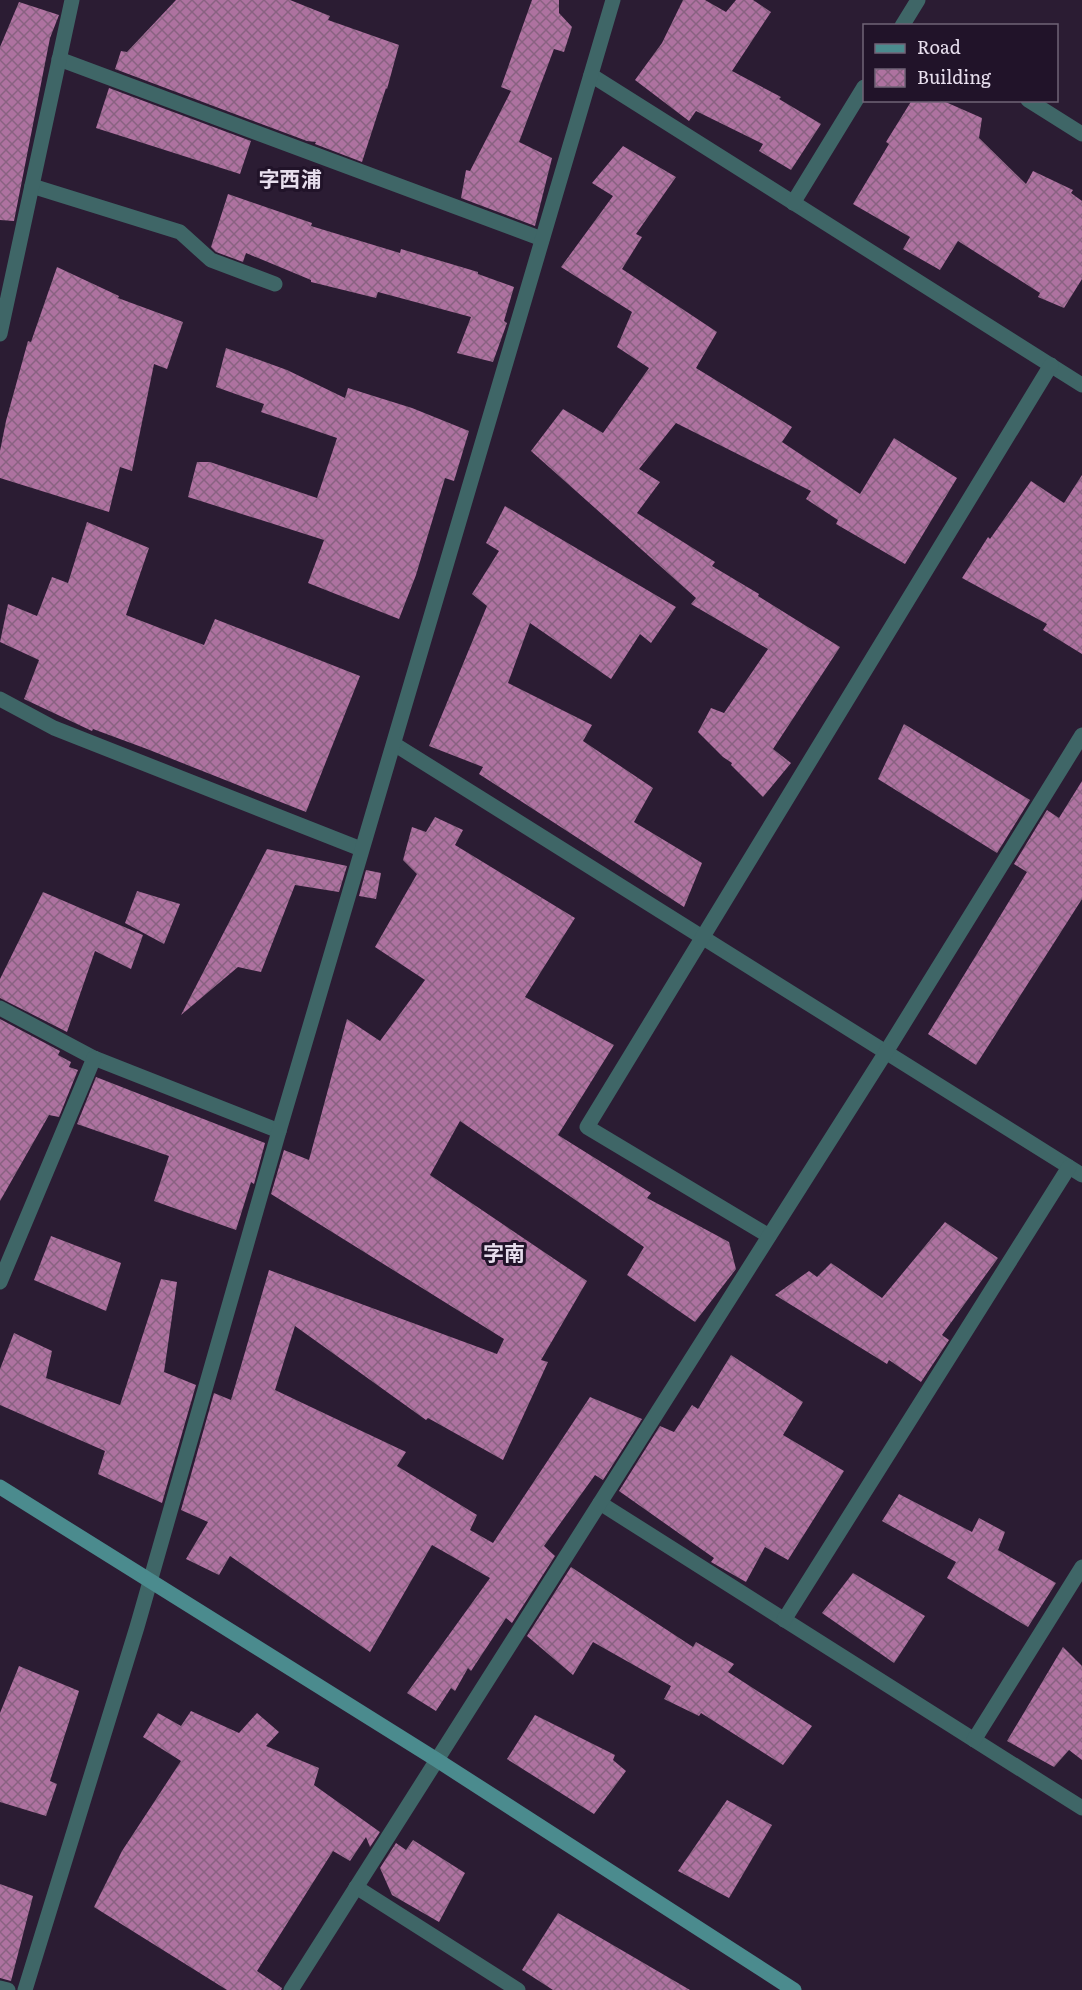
<svg xmlns="http://www.w3.org/2000/svg" width="1082" height="1990" viewBox="0 0 1082 1990" font-family="Literata,'Noto Sans JP',serif">
<defs>
<pattern id="building-cross-hatch" width="8" height="8" patternUnits="userSpaceOnUse" patternTransform="scale(1.5)"><rect width="8" height="8" fill="#ae72a0"/><path d="M0 0l8 8M0 8l8-8" fill="none" stroke="#896281"/></pattern>
</defs>
<rect width="100%" height="100%" fill="#2b1c33"/>
<g fill="url(#building-cross-hatch)">
<path d="M 176,0 L 290,0 L 330,16 L 328,20 L 399,45 L 387,89 L 386,88 L 362,162 L 315,144 L 316,142 L 307,141 L 115,69 L 121,51 L 127,52 Z"/>
<path d="M 532,0 L 559,0 L 559,13 L 572,27 L 564,52 L 554,49 L 519,142 L 552,158 L 535,226 L 461,198 L 466,170 L 470,171 L 511,91 L 501,87 Z"/>
<path d="M 683,0 L 705,0 L 726,12 L 736,0 L 753,0 L 771,12 L 732,71 L 781,97 L 779,99 L 821,124 L 791,170 L 759,151 L 763,144 L 696,111 L 689,121 L 635,80 L 662,43 Z"/>
<path d="M 19,2 L 59,15 L 50,38 L 14,221 L 0,220 L 0,47 Z"/>
<path d="M 109,88 L 251,141 L 240,174 L 96,128 Z"/>
<path d="M 912,100 L 941,100 L 982,118 L 979,138 L 1026,184 L 1033,171 L 1073,190 L 1071,193 L 1082,201 L 1082,279 L 1064,308 L 1038,297 L 1040,293 L 958,241 L 940,270 L 903,249 L 910,237 L 853,204 L 889,144 L 886,142 Z"/>
<path d="M 623,146 L 676,177 L 636,234 L 642,237 L 622,269 L 717,332 L 696,368 L 792,427 L 782,442 L 860,494 L 894,438 L 957,478 L 905,564 L 836,524 L 838,520 L 806,499 L 811,491 L 676,423 L 639,469 L 660,482 L 637,513 L 715,562 L 712,566 L 759,594 L 758,596 L 840,647 L 773,749 L 791,763 L 763,797 L 731,765 L 732,763 L 723,757 L 698,732 L 711,708 L 724,713 L 768,649 L 691,604 L 696,598 L 531,451 L 563,409 L 603,433 L 649,368 L 617,347 L 632,312 L 561,267 L 613,196 L 592,183 Z"/>
<path d="M 228,194 L 312,223 L 311,226 L 400,253 L 401,249 L 478,272 L 478,274 L 514,287 L 504,321 L 507,323 L 493,362 L 457,353 L 471,317 L 378,292 L 376,298 L 311,282 L 311,280 L 246,253 L 243,262 L 216,252 L 211,247 Z"/>
<path d="M 57,267 L 119,296 L 118,298 L 183,322 L 167,369 L 154,364 L 132,471 L 120,467 L 109,512 L 0,478 L 0,451 L 6,421 L 28,341 L 31,342 Z"/>
<path d="M 226,348 L 287,370 L 345,398 L 348,388 L 412,408 L 469,431 L 454,481 L 445,478 L 416,575 L 399,619 L 308,583 L 324,540 L 188,497 L 197,462 L 210,462 L 317,498 L 337,438 L 261,412 L 264,404 L 216,387 Z"/>
<path d="M 1082,475 L 1082,654 L 1043,630 L 1047,624 L 962,578 L 988,537 L 990,539 L 1031,481 L 1064,503 Z"/>
<path d="M 505,506 L 676,607 L 651,643 L 640,634 L 611,679 L 530,623 L 508,683 L 592,725 L 583,741 L 653,788 L 634,822 L 702,863 L 684,907 L 479,774 L 483,767 L 429,746 L 487,606 L 472,594 L 499,551 L 486,543 Z"/>
<path d="M 87,522 L 149,548 L 126,615 L 204,645 L 215,619 L 360,676 L 306,812 L 147,749 L 93,729 L 92,731 L 24,699 L 39,660 L 0,642 L 8,604 L 37,616 L 52,577 L 68,583 Z"/>
<path d="M 904,724 L 1030,800 L 997,853 L 878,779 Z"/>
<path d="M 1082,781 L 1082,899 L 976,1065 L 928,1034 L 1027,872 L 1014,864 L 1047,810 L 1059,818 Z"/>
<path d="M 435,817 L 463,830 L 455,845 L 575,918 L 525,997 L 614,1045 L 558,1135 L 651,1193 L 647,1198 L 729,1242 L 736,1269 L 695,1322 L 627,1275 L 644,1247 L 460,1121 L 430,1175 L 587,1281 L 541,1360 L 548,1362 L 503,1460 L 428,1418 L 426,1420 L 295,1326 L 275,1390 L 406,1452 L 397,1466 L 477,1515 L 470,1530 L 493,1543 L 590,1397 L 642,1419 L 603,1480 L 595,1475 L 544,1546 L 555,1556 L 512,1623 L 506,1618 L 471,1671 L 468,1668 L 455,1691 L 451,1688 L 436,1711 L 407,1693 L 490,1578 L 432,1545 L 370,1652 L 230,1556 L 219,1575 L 186,1559 L 208,1522 L 181,1510 L 214,1393 L 231,1400 L 269,1270 L 497,1354 L 504,1339 L 271,1194 L 284,1150 L 309,1160 L 347,1019 L 380,1041 L 425,980 L 375,947 L 417,874 L 403,860 L 412,827 L 426,832 Z"/>
<path d="M 267,849 L 347,866 L 339,892 L 295,885 L 261,972 L 238,967 L 181,1015 Z"/>
<path d="M 366,870 L 381,873 L 376,899 L 359,896 Z"/>
<path d="M 137,891 L 180,904 L 164,944 L 125,923 Z"/>
<path d="M 43,892 L 143,935 L 131,969 L 95,951 L 67,1032 L 0,998 L 0,979 Z"/>
<path d="M 0,1019 L 60,1051 L 58,1055 L 71,1062 L 69,1067 L 78,1070 L 59,1117 L 49,1115 L 0,1201 Z"/>
<path d="M 96,1077 L 265,1143 L 254,1184 L 251,1182 L 236,1230 L 154,1201 L 169,1156 L 77,1124 Z"/>
<path d="M 945,1222 L 998,1258 L 942,1335 L 949,1340 L 921,1382 L 889,1360 L 887,1364 L 775,1295 L 809,1271 L 817,1277 L 831,1263 L 882,1298 Z"/>
<path d="M 51,1236 L 121,1263 L 106,1311 L 34,1280 Z"/>
<path d="M 161,1279 L 177,1282 L 164,1372 L 196,1385 L 162,1503 L 98,1474 L 105,1451 L 0,1405 L 0,1369 L 14,1333 L 52,1351 L 46,1378 L 120,1405 Z"/>
<path d="M 731,1355 L 803,1402 L 783,1435 L 844,1471 L 788,1560 L 765,1547 L 746,1582 L 711,1562 L 714,1558 L 619,1491 L 660,1426 L 674,1432 L 692,1405 L 698,1409 Z"/>
<path d="M 899,1494 L 972,1532 L 979,1518 L 1005,1532 L 998,1550 L 1056,1583 L 1028,1627 L 947,1578 L 956,1562 L 882,1521 Z"/>
<path d="M 571,1567 L 693,1647 L 696,1642 L 734,1664 L 728,1672 L 812,1726 L 783,1765 L 701,1713 L 699,1716 L 664,1699 L 671,1686 L 593,1642 L 573,1675 L 527,1636 Z"/>
<path d="M 853,1573 L 925,1616 L 894,1663 L 822,1613 Z"/>
<path d="M 1063,1647 L 1082,1666 L 1082,1760 L 1069,1750 L 1054,1767 L 1007,1741 Z"/>
<path d="M 19,1666 L 79,1691 L 50,1781 L 57,1784 L 46,1816 L 0,1802 L 0,1713 Z"/>
<path d="M 191,1711 L 239,1733 L 257,1713 L 279,1732 L 266,1746 L 319,1768 L 314,1785 L 380,1832 L 370,1847 L 366,1837 L 350,1861 L 333,1851 L 257,1971 L 282,1988 L 281,1990 L 227,1990 L 94,1907 L 122,1851 L 181,1761 L 143,1737 L 158,1713 L 181,1726 Z"/>
<path d="M 535,1715 L 615,1755 L 613,1760 L 626,1771 L 594,1814 L 507,1759 Z"/>
<path d="M 727,1800 L 772,1825 L 729,1898 L 678,1871 Z"/>
<path d="M 413,1840 L 465,1873 L 439,1922 L 392,1895 L 380,1868 L 396,1843 L 406,1850 Z"/>
<path d="M 0,1884 L 33,1896 L 11,1981 L 0,1978 Z"/>
<path d="M 558,1913 L 690,1990 L 553,1990 L 522,1970 Z"/>
</g>
<g fill="none" stroke-linecap="round" stroke-linejoin="round">
<path stroke="#3f6667" stroke-width="15" d="M 59,59 L 542,239"/>
<g stroke="#3f6667" stroke-width="15">
<path d="M 902,26 L 918,0"/>
<path d="M 591,75 L 1082,385"/>
<path d="M 1028,100 L 1082,134"/>
<path d="M 32,186 L 180,232 L 211,260 L 275,284"/>
<path d="M 793,203 L 864,87"/>
<path d="M 0,334 L 72,0"/>
<path d="M 0,699 L 54,728 L 361,849"/>
<path d="M 394,744 L 1082,1175"/>
<path d="M 0,1008 L 94,1058 L 279,1131"/>
<path d="M 769,1236 L 587,1127 L 1051,365"/>
<path d="M 0,1282 L 94,1058"/>
<path d="M 600,1503 L 1082,1808"/>
<path d="M 784,1620 L 1069,1167"/>
<path d="M 974,1740 L 1082,1567"/>
<path d="M 356,1887 L 518,1990"/>
<path d="M 0,1988 L 8,1990"/>
<path d="M 25,1990 L 137,1627 L 279,1131 L 613,0"/>
<path d="M 291,1990 L 886,1052 L 1082,735"/>
</g>
<path stroke="#4b8b8e" stroke-width="15" d="M 0,1487 L 437,1760 L 794,1990"/>
</g>
<g text-anchor="middle" stroke-width="6" stroke-linejoin="round" paint-order="stroke">
<g font-size="21" font-weight="bold" fill="#e7deed" stroke="#211329">
<text x="290" y="187">字西浦</text>
<text x="504" y="1261">字南</text>
</g>
</g>
<rect x="863" y="24" width="195" height="78" fill="#211329" stroke="#706477" stroke-width="1.5"/>
<rect x="875" y="44" width="30" height="9" fill="#4b8b8e" stroke="#706477" stroke-width="1.5"/>
<text x="917" y="54" font-size="18" fill="#e7deed">Road</text>
<rect x="875" y="69" width="30" height="18" fill="url(#building-cross-hatch)" stroke="#706477" stroke-width="1.5"/>
<text x="917" y="84" font-size="18" fill="#e7deed">Building</text>
</svg>
